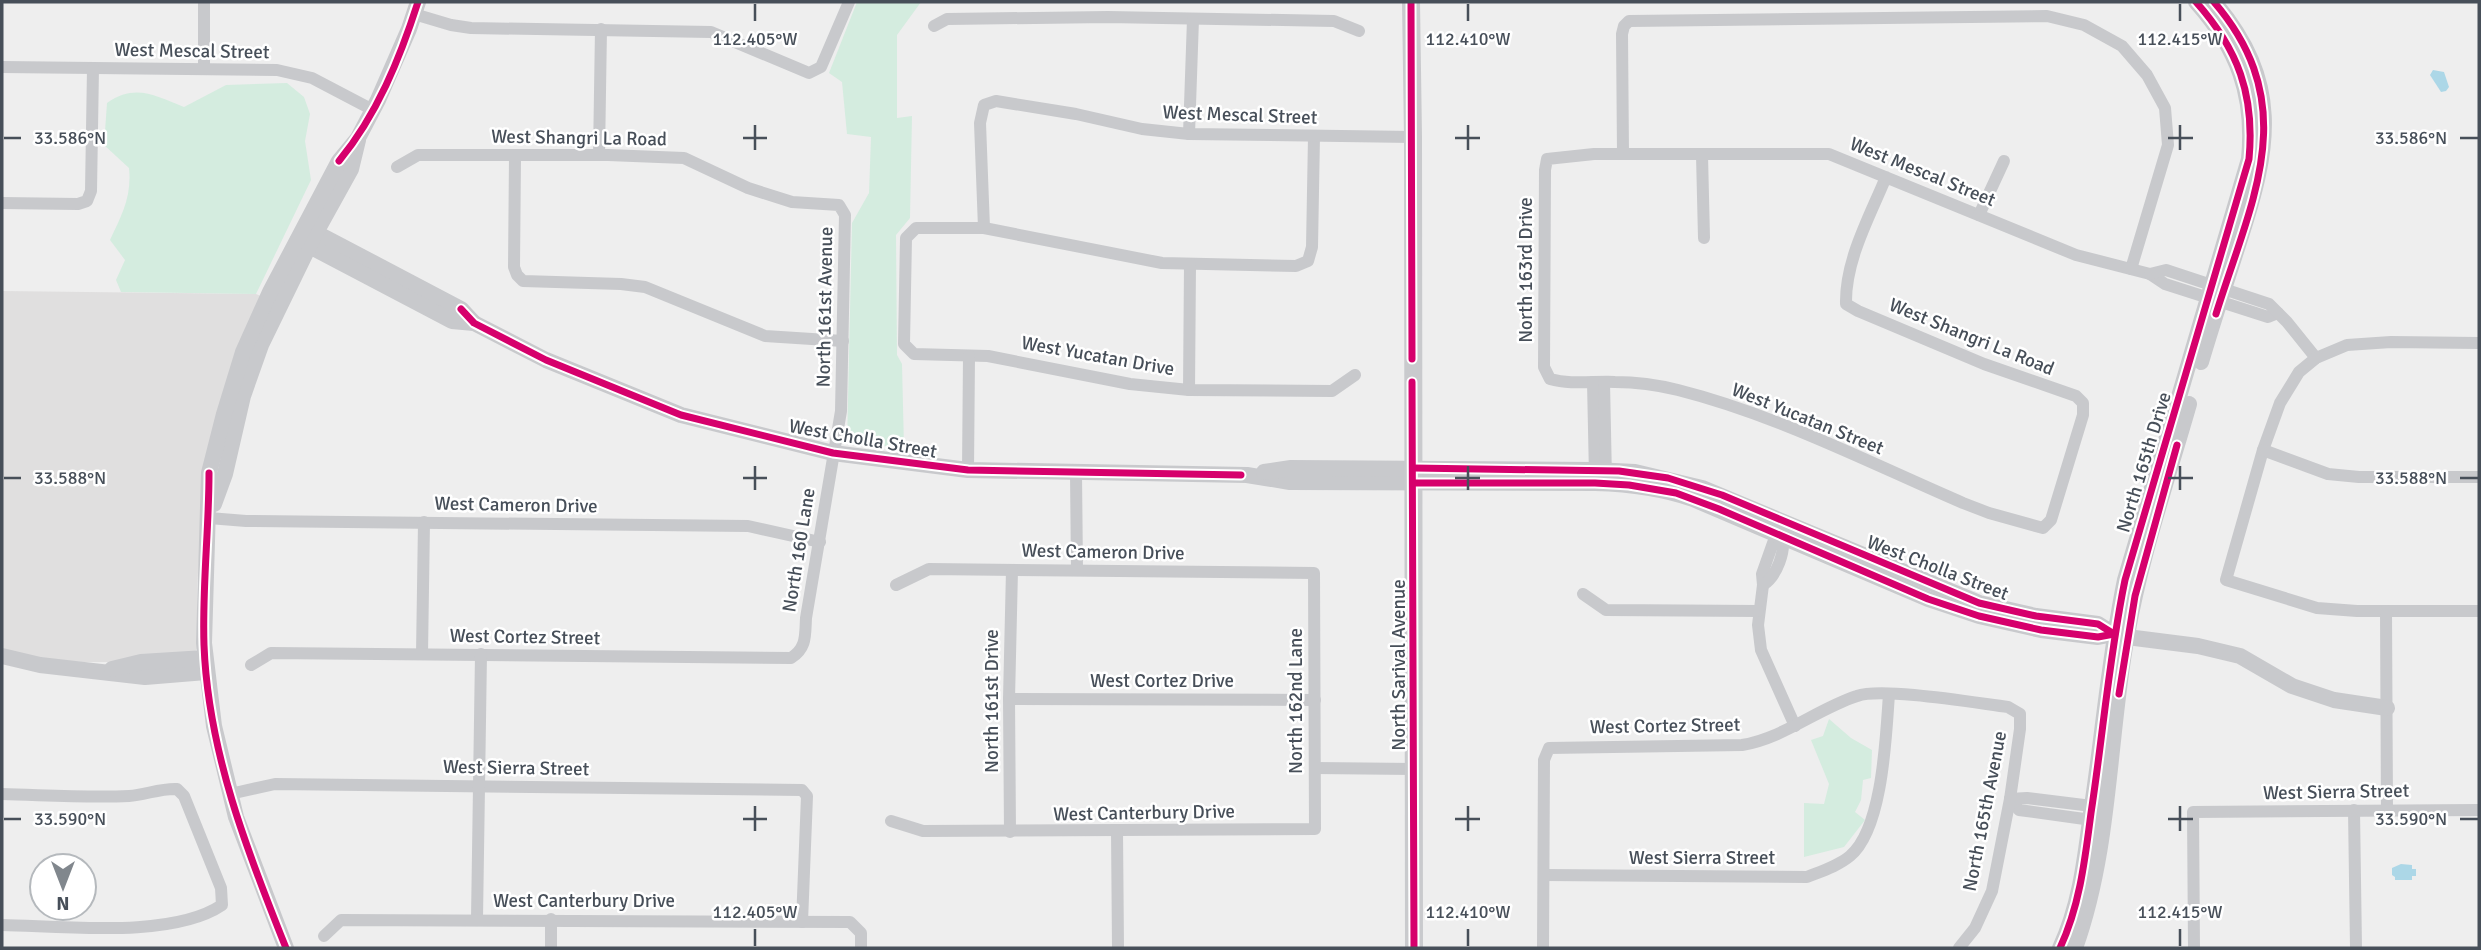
<svg xmlns="http://www.w3.org/2000/svg" width="2481" height="950" viewBox="0 0 2481 950" font-family="Signika,sans-serif">
<rect width="100%" height="100%" fill="#eee"/>
<path fill="#e0dfdf" d="M 2,291 L 256,294 L 265,298 L 205,476 L 197,587 L 197,649 L 193,654 L 128,662 L 81,662 L 35,658 L 2,650 Z"/>
<g fill="#d4ecdf">
<path d="M 857,2 L 921,2 L 897,35 L 897,118 L 912,116 L 910,218 L 896,235 L 897,355 L 902,364 L 904,447 L 847,444 L 852,223 L 869,193 L 871,137 L 847,134 L 842,82 L 829,73 Z"/>
<path d="M 287,83 L 304,97 L 310,114 L 305,141 L 311,180 L 256,294 L 121,292 L 116,280 L 125,260 L 110,240 C 122,215 132,196 129,168 L 104,145 L 107,103 C 136,83 155,96 184,107 L 226,85 Z"/>
<path d="M 1829,719 L 1851,738 L 1872,750 L 1871,778 L 1863,780 L 1861,800 L 1855,812 L 1865,820 L 1844,847 L 1804,857 L 1804,803 L 1824,804 L 1829,784 L 1811,740 L 1823,736 Z"/>
</g>
<g fill="#acd7e7">
<path d="M 2433,70 L 2444,72 L 2449,87 L 2446,91 L 2441,92 L 2430,75 Z"/>
<path d="M 2401,864 L 2412,865 L 2412,869 L 2416,869 L 2416,876 L 2412,876 L 2412,880 L 2395,880 L 2395,877 L 2392,875 L 2392,868 Z"/>
</g>
<g fill="none" stroke-linecap="round" stroke-linejoin="round">
<g stroke="#c8c9cc" stroke-width="12">
<path d="M 204,2 L 204,69"/>
<path d="M 414,14 L 451,25 L 471,28 L 711,32 L 809,73 L 821,67 L 849,2"/>
<path d="M 934,26 L 947,19 L 1108,17 L 1334,21 L 1359,31"/>
<path d="M 2,67 L 277,70 L 312,78 L 373,110"/>
<path d="M 1189,134 L 1193,19"/>
<path d="M 1314,136 L 1312,247 L 1308,261 L 1296,266 L 1162,263 L 984,228 L 916,228 L 906,238 L 904,344 L 914,354 L 988,356 L 1130,384 L 1189,390 L 1332,391 L 1355,375"/>
<path d="M 1623,154 L 1622,34 L 1624,26 L 1629,21 L 2047,16 L 2084,25 L 2122,46 L 2147,75 L 2165,108 L 2168,145 L 2131,269"/>
<path d="M 599,155 L 601,29"/>
<path d="M 1702,155 L 1704,238"/>
<path d="M 515,156 L 514,267 L 517,275 L 523,281 L 621,284 L 645,287 L 765,336 L 843,341"/>
<path d="M 1886,177 C 1870,216 1845,260 1846,304 L 1858,311 L 1984,364 L 2076,396 L 2083,403 L 2083,415 L 2051,520 L 2043,528 L 1989,513 L 1963,503 C 1870,463 1777,415 1678,390 C 1658,385 1635,382 1615,382 C 1593,381 1571,385 1550,379 L 1544,367 L 1545,170 L 1547,159 L 1594,154 L 1829,154 L 2076,255 L 2150,274 L 2165,284 L 2268,317 L 2278,313"/>
<path d="M 2,203 L 78,204 L 87,201 L 91,191 L 93,68"/>
<path d="M 1979,215 L 2004,161"/>
<path d="M 984,228 L 980,123 L 984,105 L 996,101 L 1076,114 L 1142,129 L 1189,134 L 1413,137"/>
<path d="M 2150,274 L 2166,270 L 2269,304 L 2287,322 L 2316,358"/>
<path d="M 2479,343 L 2391,342 L 2347,345 L 2316,358 L 2299,372 L 2280,403 L 2263,450 L 2226,580 L 2317,608 L 2357,611 L 2479,611"/>
<path d="M 1593,382 L 1595,476"/>
<path d="M 1604,382 L 1606,479"/>
<path d="M 1189,390 L 1190,264"/>
<path d="M 2263,450 L 2328,474 L 2359,477 L 2479,477"/>
<path d="M 968,470 L 969,356"/>
<path d="M 1076,473 L 1077,570"/>
<path d="M 209,518 L 246,521 L 748,526 L 820,542"/>
<path d="M 1784,530 L 1773,543 L 1762,574 L 1763,585 L 1758,625 L 1761,650 L 1795,726"/>
<path d="M 1763,585 C 1777,576 1786,551 1782,536"/>
<path d="M 1583,594 L 1606,610 L 1758,611"/>
<path d="M 2386,611 L 2387,810"/>
<path d="M 422,654 L 424,522"/>
<path d="M 251,665 L 271,653 L 791,658 C 807,648 805,635 806,618 L 841,411 L 845,215 L 839,205 L 792,202 L 748,188 L 684,158 L 608,155 L 418,155 L 397,167"/>
<path d="M 1009,699 L 1315,700"/>
<path d="M 1315,768 L 1414,769"/>
<path d="M 2,794 C 44,795 87,798 129,796 C 145,795 161,788 177,789 L 184,796 L 221,888 L 222,905 C 172,939 61,926 2,925"/>
<path d="M 230,794 L 275,784 L 802,790 L 807,796 L 802,922"/>
<path d="M 2010,799 L 2019,810 L 2099,821"/>
<path d="M 2010,799 L 2027,798 L 2100,807"/>
<path d="M 2354,810 L 2356,948"/>
<path d="M 891,821 L 923,831 L 1315,829 L 1314,573 L 929,569 L 896,585"/>
<path d="M 1117,831 L 1118,948"/>
<path d="M 1010,832 L 1009,699 L 1012,570"/>
<path d="M 1544,875 L 1807,877 C 1822,871 1838,866 1850,856 C 1883,829 1886,735 1889,694"/>
<path d="M 477,919 L 481,654"/>
<path d="M 324,936 L 341,920 L 850,922 L 861,933 L 861,948"/>
<path d="M 551,948 L 551,919"/>
<path d="M 1543,948 L 1544,760 L 1549,748 L 1742,745 C 1784,738 1817,709 1857,696 C 1882,687 1976,703 2008,707 L 2020,714 L 2020,729 L 2010,799 L 1992,891 L 1975,928 L 1959,948"/>
<path d="M 2194,948 L 2193,812 L 2479,810"/>
</g>
<g stroke="#c8c9cc" stroke-width="16">
<path d="M 307,228 L 461,309 L 474,323"/>
<path d="M 298,240 L 452,321 L 474,323 L 546,360 L 681,415 L 833,453 L 968,470 L 1247,475 L 1290,482 L 1595,483 C 1628,484 1662,488 1693,499 L 1928,599 L 1979,616 L 2041,630 L 2098,637 L 2114,634"/>
<path d="M 2201,362 C 2213,321 2227,280 2240,239 C 2270,147 2282,82 2214,2"/>
<path d="M 1264,472 L 1291,468 L 1594,470 L 1635,472 L 1702,488 L 1979,603 L 2036,616 L 2098,624 L 2114,634 L 2127,637 L 2198,646 L 2240,656 L 2292,686 L 2334,700 L 2387,708"/>
<path d="M 214,504 L 225,474 L 243,396 L 261,345 L 315,234 L 351,169 L 358,140"/>
<path d="M 2,656 L 40,665 L 145,677 L 206,672"/>
<path d="M 112,669 L 141,662 L 205,658"/>
<path d="M 286,948 L 236,817 L 214,726 L 204,643 L 209,473 L 224,414 L 243,352 L 270,292 L 339,161 L 358,138 L 378,100 L 409,29 L 418,2"/>
<path d="M 2060,948 C 2080,905 2085,859 2091,813 C 2103,735 2109,657 2125,580 L 2249,159 C 2255,95 2238,49 2196,2"/>
<path d="M 2075,948 C 2111,848 2108,738 2127,635 C 2141,556 2167,481 2189,404"/>
</g>
<path stroke="#c9cacd" stroke-width="18" d="M 1411,2 L 1413,137 L 1414,948"/>
<g stroke="#fff" stroke-width="11">
<g id="cycleway">
<path d="M 1411,2 L 1412,359"/>
<path d="M 2214,2 C 2304,107 2251,201 2216,314"/>
<path d="M 339,161 C 377,115 400,58 418,2"/>
<path d="M 461,309 L 474,323 L 546,360 L 681,415 L 833,453 L 968,470 L 1241,475"/>
<path d="M 1412,382 L 1414,948"/>
<path d="M 1413,468 L 1619,471 L 1668,478 L 1722,495 L 1979,603 L 2036,616 L 2098,624 L 2114,634"/>
<path d="M 209,473 C 209,531 202,587 204,645 C 208,751 247,851 286,948"/>
<path d="M 1413,483 L 1595,483 L 1629,485 L 1676,493 L 1719,509 L 1928,599 L 1979,616 L 2041,630 L 2098,637 L 2114,634"/>
<path d="M 2119,694 L 2135,596 L 2177,445"/>
<path d="M 2060,948 C 2080,905 2085,859 2091,813 C 2103,735 2109,657 2125,580 L 2249,159 C 2255,95 2238,49 2196,2"/>
</g>
</g>
<use href="#cycleway" stroke="#d6006c" stroke-width="7"/>
</g>
<path fill="none" stroke="#474f59" stroke-width="2.5" d="M 755,4 L 755,21M 1468,4 L 1468,21M 2180,4 L 2180,21M 755,125 L 755,150M 1468,125 L 1468,150M 2180,125 L 2180,150M 4,138 L 21,138M 743,138 L 767,138M 1455,138 L 1480,138M 2168,138 L 2193,138M 2460,138 L 2478,138M 755,466 L 755,490M 1468,466 L 1468,490M 2180,466 L 2180,490M 4,478 L 21,478M 743,478 L 767,478M 1455,478 L 1480,478M 2168,478 L 2193,478M 2460,478 L 2478,478M 755,806 L 755,831M 1468,806 L 1468,831M 2180,806 L 2180,831M 4,819 L 21,819M 743,819 L 767,819M 1455,819 L 1480,819M 2168,819 L 2193,819M 2460,819 L 2478,819M 755,929 L 755,946M 1468,929 L 1468,946M 2180,929 L 2180,946"/>
<g text-anchor="middle" stroke-width="5" stroke-linejoin="round" paint-order="stroke">
<g font-size="19" fill="#474f59" stroke="#fff">
<text transform="translate(192 50) rotate(1)" y="7">West Mescal Street</text>
<text transform="translate(1240 114) rotate(2)" y="7">West Mescal Street</text>
<text transform="translate(579 137) rotate(1)" y="7">West Shangri La Road</text>
<text transform="translate(1923 171) rotate(22)" y="7">West Mescal Street</text>
<text transform="translate(1525 270) rotate(-90)" y="7">North 163rd Drive</text>
<text transform="translate(824 307) rotate(-89)" y="7">North 161st Avenue</text>
<text transform="translate(1972 336) rotate(22)" y="7">West Shangri La Road</text>
<text transform="translate(1098 355) rotate(10)" y="7">West Yucatan Drive</text>
<text transform="translate(1808 418) rotate(22)" y="7">West Yucatan Street</text>
<text transform="translate(863 438) rotate(10)" y="7">West Cholla Street</text>
<text transform="translate(2143 462) rotate(-73)" y="7">North 165th Drive</text>
<text transform="translate(516 504) rotate(1)" y="7">West Cameron Drive</text>
<text transform="translate(798 550) rotate(-81)" y="7">North 160 Lane</text>
<text transform="translate(1103 551) rotate(1)" y="7">West Cameron Drive</text>
<text transform="translate(1938 567) rotate(21)" y="7">West Cholla Street</text>
<text transform="translate(525 636) rotate(1)" y="7">West Cortez Street</text>
<text transform="translate(1398 665) rotate(-90)" y="7">North Sarival Avenue</text>
<text x="1162" y="687">West Cortez Drive</text>
<text transform="translate(991 701) rotate(-90)" y="7">North 161st Drive</text>
<text transform="translate(1295 701) rotate(-90)" y="7">North 162nd Lane</text>
<text transform="translate(1665 725) rotate(-1)" y="7">West Cortez Street</text>
<text transform="translate(516 767) rotate(1)" y="7">West Sierra Street</text>
<text transform="translate(2336 791) rotate(-1)" y="7">West Sierra Street</text>
<text transform="translate(1984 811) rotate(-79)" y="7">North 165th Avenue</text>
<text transform="translate(1144 812) rotate(-1)" y="7">West Canterbury Drive</text>
<text x="1702" y="864">West Sierra Street</text>
<text x="584" y="907">West Canterbury Drive</text>
</g>
</g>
<g font-size="18" text-anchor="middle" fill="#474f59" stroke="#fff" stroke-width="5" stroke-linejoin="round" paint-order="stroke">
<text x="755" y="45">112.405°W</text>
<text x="1468" y="45">112.410°W</text>
<text x="2180" y="45">112.415°W</text>
<text x="2411" y="144">33.586°N</text>
<text x="70" y="144">33.586°N</text>
<text x="2411" y="484">33.588°N</text>
<text x="70" y="484">33.588°N</text>
<text x="2411" y="825">33.590°N</text>
<text x="70" y="825">33.590°N</text>
<text x="755" y="918">112.405°W</text>
<text x="1468" y="918">112.410°W</text>
<text x="2180" y="918">112.415°W</text>
</g>
<rect width="2481" height="950" fill="none" stroke="#474f59" stroke-width="7"/>
<g transform="translate(63 887) rotate(180)"><circle r="33" fill="#ffffff" stroke="#b5b9bd" stroke-width="2"/>
<path d="M0-5L12 26L0 18L-12 26Z" fill="#81878d"/>
<text y="-10" font-size="19" font-weight="bold" text-anchor="middle" fill="#474f59">N</text>
</g>
</svg>
